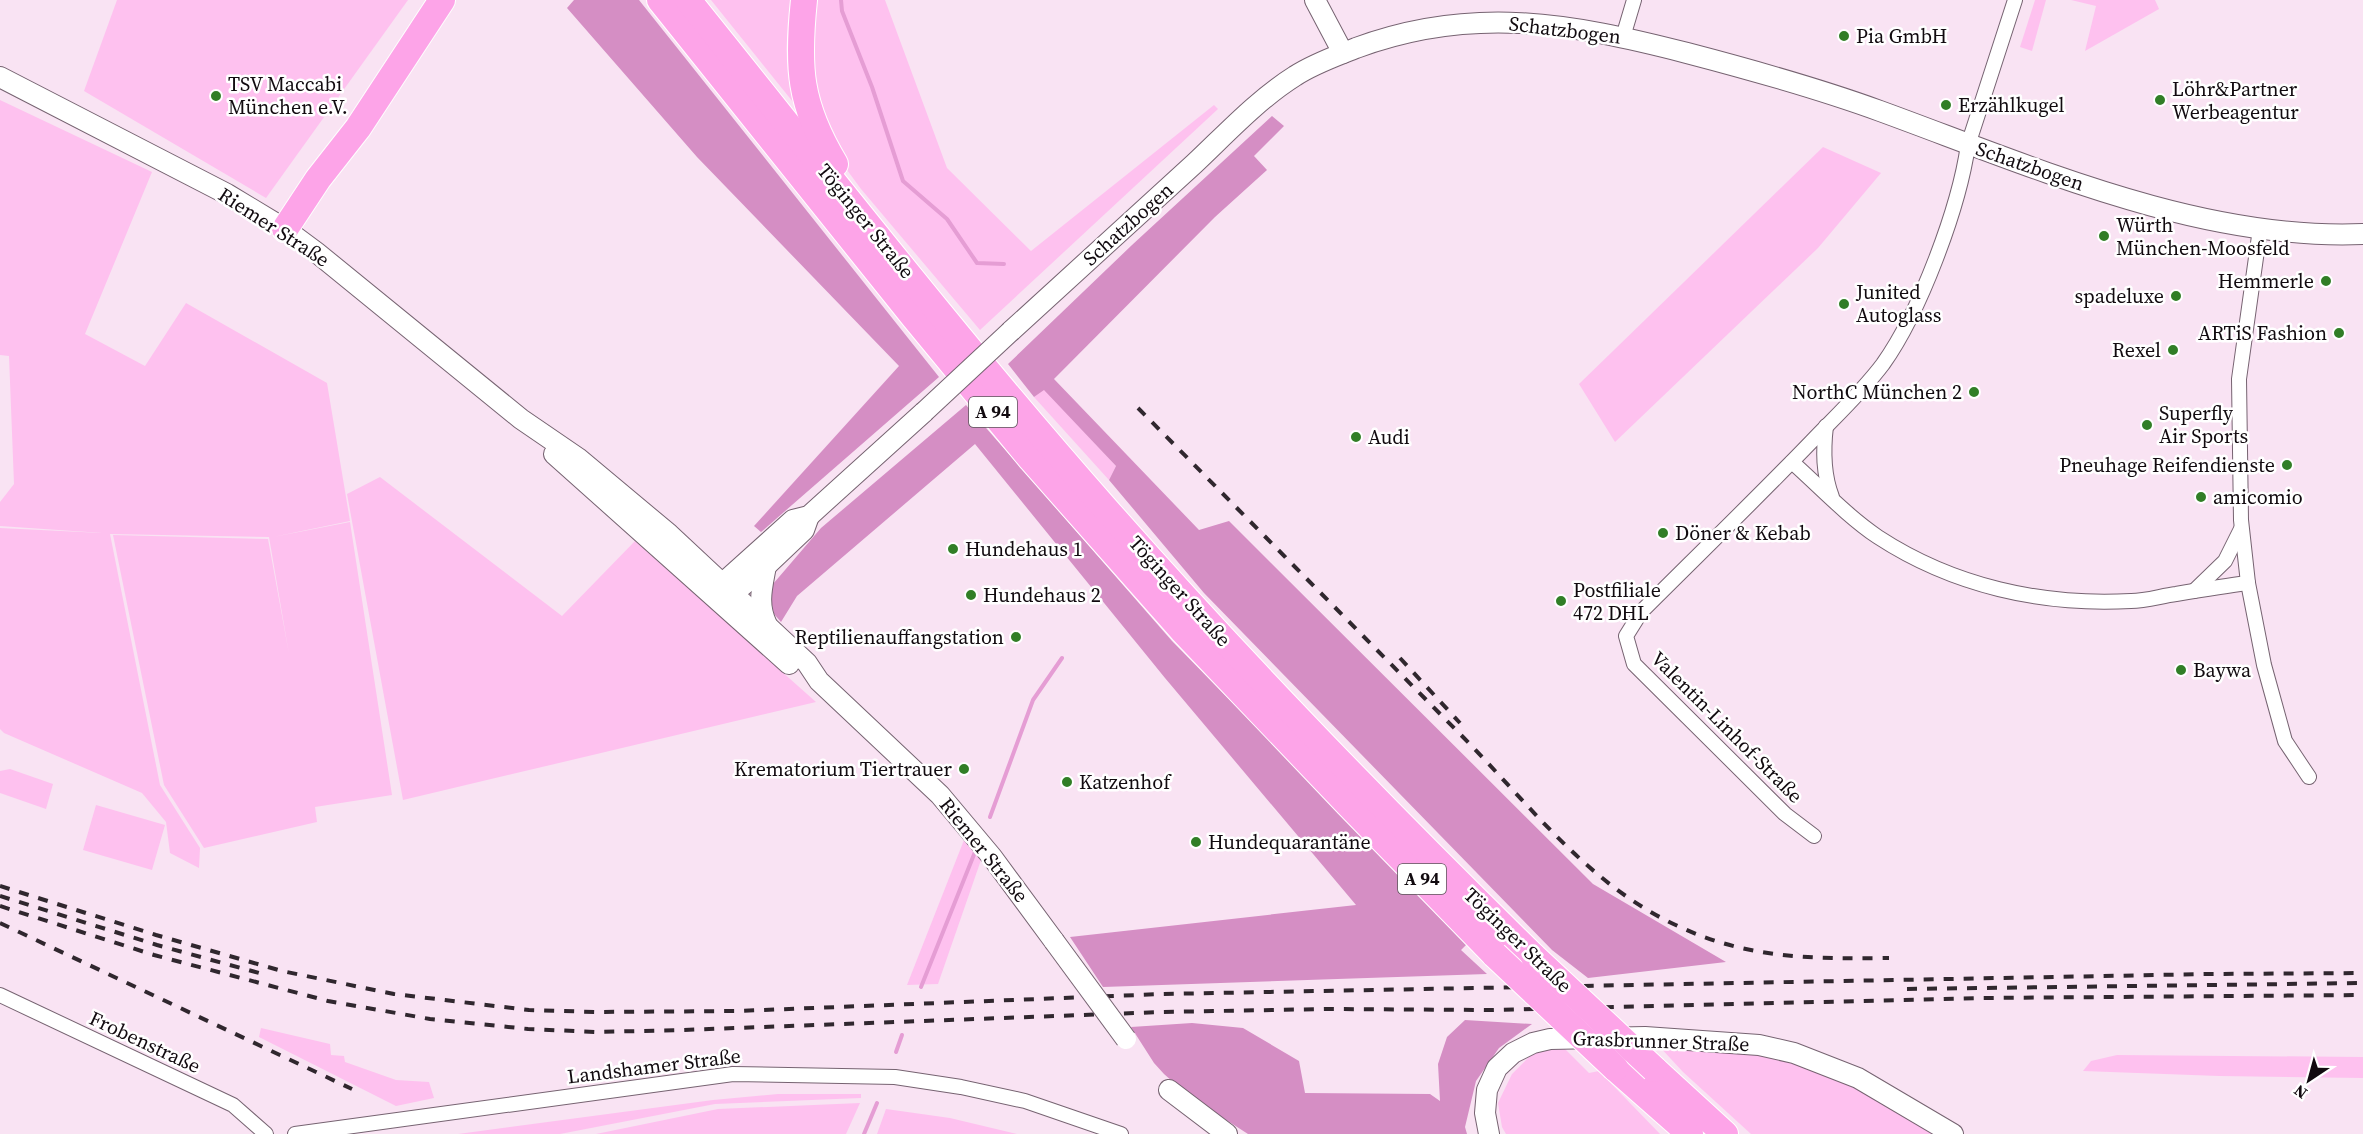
<svg xmlns="http://www.w3.org/2000/svg" width="2363" height="1134" viewBox="0 0 2363 1134" font-family="'Source Serif 4',serif">
<rect width="100%" height="100%" fill="#f9e3f3"/>
<g fill="#fec1ef">
<path d="M 117,0 L 408,0 L 266,198 L 84,91 Z"/>
<path d="M 711,0 L 796,0 L 801,112 Z"/>
<path d="M 812,0 L 885,0 L 947,168 L 1031,251 L 1214,105 L 1218,109 L 980,330 L 861,189 L 836,155 L 817,109 L 810,65 Z"/>
<path d="M 2035,0 L 2046,0 L 2032,51 L 2020,47 Z"/>
<path d="M 2071,0 L 2155,0 L 2159,9 L 2085,51 L 2096,6 Z"/>
<path d="M 0,100 L 152,172 L 85,334 L 145,366 L 186,303 L 327,383 L 350,521 L 273,537 L 350,522 L 392,795 L 315,807 L 317,822 L 204,848 L 164,785 L 113,535 L 268,539 L 289,654 L 269,537 L 110,534 L 160,785 L 200,848 L 199,868 L 170,853 L 166,822 L 142,793 L 4,733 L 0,729 L 0,528 L 102,533 L 0,526 L 0,502 L 14,484 L 9,356 L 0,355 Z"/>
<path d="M 1823,147 L 1881,173 L 1818,248 L 1615,442 L 1579,384 Z"/>
<path d="M 1044,389 L 1116,466 L 1109,480 L 1034,397 Z"/>
<path d="M 380,477 L 562,616 L 635,541 L 816,702 L 403,800 L 347,494 Z"/>
<path d="M 10,769 L 53,784 L 46,809 L 0,793 L 0,771 Z"/>
<path d="M 96,805 L 165,825 L 152,870 L 83,850 Z"/>
<path d="M 964,840 L 981,860 L 938,984 L 907,985 Z"/>
<path d="M 261,1028 L 330,1044 L 331,1055 L 344,1056 L 345,1062 L 396,1080 L 429,1082 L 434,1098 L 396,1106 L 259,1037 Z"/>
<path d="M 1658,1045 L 1736,1048 L 1805,1061 L 1874,1094 L 1938,1134 L 1751,1134 L 1683,1072 Z"/>
<path d="M 1563,1047 L 1589,1073 L 1599,1071 L 1660,1134 L 1506,1134 L 1502,1127 L 1498,1103 L 1512,1074 L 1532,1054 Z"/>
<path d="M 2117,1055 L 2363,1057 L 2363,1078 L 2219,1076 L 2083,1071 L 2091,1061 Z"/>
<path d="M 778,1094 L 861,1094 L 861,1098 L 715,1104 L 560,1134 L 458,1134 L 713,1100 Z"/>
<path d="M 860,1103 L 846,1134 L 596,1134 L 718,1109 Z"/>
<path d="M 886,1109 L 950,1118 L 1017,1134 L 877,1134 Z"/>
</g>
<g fill="#d58ec4">
<path d="M 574,0 L 639,0 L 939,377 L 761,532 L 754,526 L 899,366 L 697,157 L 567,8 Z"/>
<path d="M 1272,116 L 1284,126 L 1254,156 L 1267,170 L 1215,217 L 1054,379 L 1199,530 L 1229,521 L 1593,884 L 1726,962 L 1588,978 L 1552,950 L 1204,593 L 1109,480 L 1116,466 L 1044,390 L 1034,397 L 1008,364 L 1132,245 Z"/>
<path d="M 966,405 L 1172,641 L 1468,943 L 1461,950 L 1487,974 L 1103,987 L 1070,937 L 1356,905 L 1165,678 L 975,444 L 797,596 L 781,622 L 774,614 L 771,600 L 773,584 L 821,528 Z"/>
<path d="M 1465,1020 L 1532,1024 L 1499,1048 L 1476,1081 L 1465,1127 L 1467,1134 L 1248,1134 L 1189,1096 L 1164,1074 L 1154,1063 L 1131,1027 L 1192,1023 L 1243,1028 L 1299,1061 L 1305,1093 L 1430,1094 L 1440,1101 L 1438,1064 L 1447,1037 Z"/>
</g>
<g fill="none" stroke-linecap="round" stroke-linejoin="round">
<g stroke="#e59dd4" stroke-width="4">
<path d="M 841,0 L 842,11 L 872,87 L 903,181 L 947,219 L 977,263 L 1004,264"/>
<path d="M 990,817 L 1033,700 L 1062,658"/>
<path d="M 921,987 L 975,852"/>
<path d="M 896,1052 L 902,1035"/>
<path d="M 864,1134 L 877,1103"/>
</g>
<g stroke="#766371" stroke-width="16">
<g id="street">
<path d="M 1623,37 L 1634,0"/>
<path d="M 2260,229 L 2239,379 L 2241,520 L 2248,583 L 2264,665 L 2285,741 L 2309,777"/>
<path d="M 1826,426 C 1823,451 1823,474 1832,497"/>
<path d="M 1792,462 C 1820,487 1847,516 1878,537 C 1953,586 2042,606 2131,601 C 2146,601 2161,596 2176,594 C 2200,590 2224,586 2248,583"/>
<path d="M 2194,591 L 2225,561 L 2241,529"/>
<path d="M 1814,836 L 1785,814 L 1634,664 L 1626,636 L 1641,612 C 1698,555 1756,499 1812,441 C 1836,416 1862,392 1883,364 C 1920,312 1959,208 1968,145 L 2015,0"/>
<path d="M 0,995 L 233,1105 L 266,1134"/>
<path d="M 295,1134 L 733,1074 L 895,1077 L 961,1087 L 1025,1101 L 1121,1134"/>
</g>
</g>
<g stroke="#766371" stroke-width="22">
<g id="secondary">
<path d="M 1315,0 L 1343,53"/>
<path d="M 0,77 L 227,194 L 285,229 L 316,252 L 521,419 L 578,458 L 669,534 L 807,663 L 819,681 L 940,795 L 992,857 L 1054,941"/>
<path d="M 1011,331 C 1072,276 1133,220 1194,164 C 1226,134 1257,100 1295,76 C 1313,64 1336,56 1356,48 C 1472,5 1570,23 1687,53 C 1752,70 1817,88 1880,111 C 2031,166 2200,241 2363,234"/>
<path d="M 554,454 L 789,664"/>
<path d="M 766,566 C 762,588 757,604 767,625"/>
<path d="M 713,592 L 793,520 L 809,516 L 924,412"/>
<path d="M 723,602 L 766,566 L 804,530 L 809,516"/>
<path d="M 1169,1090 L 1227,1134"/>
<path d="M 1489,1134 L 1485,1113 L 1487,1090 L 1497,1068 L 1513,1053 L 1533,1043 L 1550,1039 L 1645,1037 L 1759,1045 L 1794,1053 L 1858,1078 L 1953,1134"/>
</g>
</g>
<g stroke="#fff" stroke-width="28">
<g id="highway">
<path d="M 660,0 L 913,316 L 1031,459 L 1182,630 L 1348,804 L 1495,955"/>
<path d="M 688,0 C 825,170 959,343 1104,507 C 1241,663 1386,812 1534,957"/>
<path d="M 804,0 C 797,67 799,104 835,164"/>
<path d="M 285,229 L 318,179 L 358,128 L 442,0"/>
<path d="M 1615,1068 L 1690,1134"/>
<path d="M 1654,1069 L 1725,1134"/>
</g>
</g>
<use href="#street" stroke="#fff" stroke-width="14"/>
<use href="#secondary" stroke="#fff" stroke-width="20"/>
<use href="#highway" stroke="#fda4e8" stroke-width="26"/>
<g stroke="#30272e" stroke-width="4" stroke-dasharray="10 10" stroke-linecap="butt">
<path d="M 1138,408 C 1246,517 1354,627 1462,736 C 1530,805 1590,887 1680,927 C 1749,959 1815,959 1889,958"/>
<path d="M 1400,658 L 1460,723"/>
<path d="M 0,886 L 156,935 L 282,971 L 394,994 L 529,1010 L 596,1012 L 738,1011 L 1162,994 L 2209,974 L 2363,973"/>
<path d="M 0,896 L 157,945 L 259,973"/>
<path d="M 0,906 L 154,955 L 328,1001 L 430,1019 L 528,1029 L 596,1032 L 684,1030 L 1162,1012 L 1327,1009 L 1490,1010 L 1983,998 L 2363,995"/>
<path d="M 0,923 L 352,1089"/>
<path d="M 1907,989 L 2363,983"/>
</g>
<g stroke="#766371" stroke-width="22" stroke-linecap="butt">
<g id="secondary-bridge">
<path d="M 924,412 L 1011,331"/>
<path d="M 1054,941 L 1126,1039"/>
</g>
</g>
<g stroke="#fff" stroke-width="28" stroke-linecap="butt">
<g id="highway-bridge">
<path d="M 1495,955 L 1615,1068"/>
<path d="M 1534,957 L 1654,1069"/>
</g>
</g>
<use href="#secondary-bridge" stroke="#fff" stroke-width="20"/>
<use href="#highway-bridge" stroke="#fda4e8" stroke-width="26"/>
</g>
<g fill="#317e26" stroke="#fff" stroke-width="2">
<circle cx="1844" cy="36" r="6"/>
<circle cx="216" cy="96" r="6"/>
<circle cx="2160" cy="100" r="6"/>
<circle cx="1946" cy="105" r="6"/>
<circle cx="2104" cy="236" r="6"/>
<circle cx="2326" cy="281" r="6"/>
<circle cx="2176" cy="296" r="6"/>
<circle cx="1844" cy="304" r="6"/>
<circle cx="2339" cy="333" r="6"/>
<circle cx="2173" cy="350" r="6"/>
<circle cx="1974" cy="392" r="6"/>
<circle cx="2147" cy="425" r="6"/>
<circle cx="1356" cy="437" r="6"/>
<circle cx="2287" cy="465" r="6"/>
<circle cx="2201" cy="497" r="6"/>
<circle cx="1663" cy="533" r="6"/>
<circle cx="953" cy="549" r="6"/>
<circle cx="971" cy="595" r="6"/>
<circle cx="1561" cy="601" r="6"/>
<circle cx="1016" cy="637" r="6"/>
<circle cx="2181" cy="670" r="6"/>
<circle cx="964" cy="769" r="6"/>
<circle cx="1067" cy="782" r="6"/>
<circle cx="1196" cy="842" r="6"/>
</g>
<g text-anchor="middle" stroke-width="5" stroke-linejoin="round" paint-order="stroke">
<g fill="#fff" stroke="#585457" stroke-width="1.5">
<rect x="969" y="397" width="48" height="30" rx="4.5"/>
<rect x="1398" y="864" width="48" height="30" rx="4.5"/>
</g>
<g font-size="18" font-weight="bold" fill="#110a0f">
<text x="993" y="418">A 94</text>
<text x="1422" y="885">A 94</text>
</g>
<g font-size="20" fill="#110a0f" stroke="#fff">
<text transform="translate(1565 30) rotate(7)" y="7">Schatzbogen</text>
<text transform="translate(2030 166) rotate(19)" y="7">Schatzbogen</text>
<text transform="translate(866 221) rotate(51)" y="7">Töginger Straße</text>
<text transform="translate(1128 224) rotate(-42)" y="7">Schatzbogen</text>
<text transform="translate(274 227) rotate(33)" y="7">Riemer Straße</text>
<text transform="translate(1180 591) rotate(48)" y="7">Töginger Straße</text>
<text transform="translate(1727 727) rotate(45)" y="7">Valentin-Linhof-Straße</text>
<text transform="translate(984 850) rotate(51)" y="7">Riemer Straße</text>
<text transform="translate(1518 940) rotate(44)" y="7">Töginger Straße</text>
<text transform="translate(1661 1041) rotate(2)" y="7">Grasbrunner Straße</text>
<text transform="translate(145 1042) rotate(25)" y="7">Frobenstraße</text>
<text transform="translate(654 1066) rotate(-7)" y="7">Landshamer Straße</text>
</g>
<g font-size="20" fill="#110a0f" stroke="#fff" text-anchor="start">
<text x="1856" y="43">Pia GmbH</text>
<text x="228" y="91">TSV Maccabi<tspan x="228" dy="23">München e.V.</tspan></text>
<text x="2172" y="96">Löhr&amp;Partner<tspan x="2172" dy="23">Werbeagentur</tspan></text>
<text x="1958" y="112">Erzählkugel</text>
<text x="2116" y="232">Würth<tspan x="2116" dy="23">München-Moosfeld</tspan></text>
<text x="2314" y="288" text-anchor="end">Hemmerle</text>
<text x="1856" y="299">Junited<tspan x="1856" dy="23">Autoglass</tspan></text>
<text x="2164" y="303" text-anchor="end">spadeluxe</text>
<text x="2327" y="340" text-anchor="end">ARTiS Fashion</text>
<text x="2161" y="357" text-anchor="end">Rexel</text>
<text x="1962" y="399" text-anchor="end">NorthC München 2</text>
<text x="2159" y="420">Superfly<tspan x="2159" dy="23">Air Sports</tspan></text>
<text x="1368" y="444">Audi</text>
<text x="2275" y="472" text-anchor="end">Pneuhage Reifendienste</text>
<text x="2213" y="504">amicomio</text>
<text x="1675" y="540">Döner &amp; Kebab</text>
<text x="965" y="556">Hundehaus 1</text>
<text x="1573" y="597">Postfiliale<tspan x="1573" dy="23">472 DHL</tspan></text>
<text x="983" y="602">Hundehaus 2</text>
<text x="1004" y="644" text-anchor="end">Reptilienauffangstation</text>
<text x="2193" y="677">Baywa</text>
<text x="952" y="776" text-anchor="end">Krematorium Tiertrauer</text>
<text x="1079" y="789">Katzenhof</text>
<text x="1208" y="849">Hundequarantäne</text>
</g>
</g>
<g transform="translate(2309 1080) rotate(216)" stroke="#ffffff" stroke-width="4.5" paint-order="stroke">
<path d="M0-4.5L10 22L0 15L-10 22Z" fill="#110a0f"/>
<text y="-9" font-size="16" font-weight="bold" text-anchor="middle" fill="#110a0f">N</text>
</g>
</svg>
